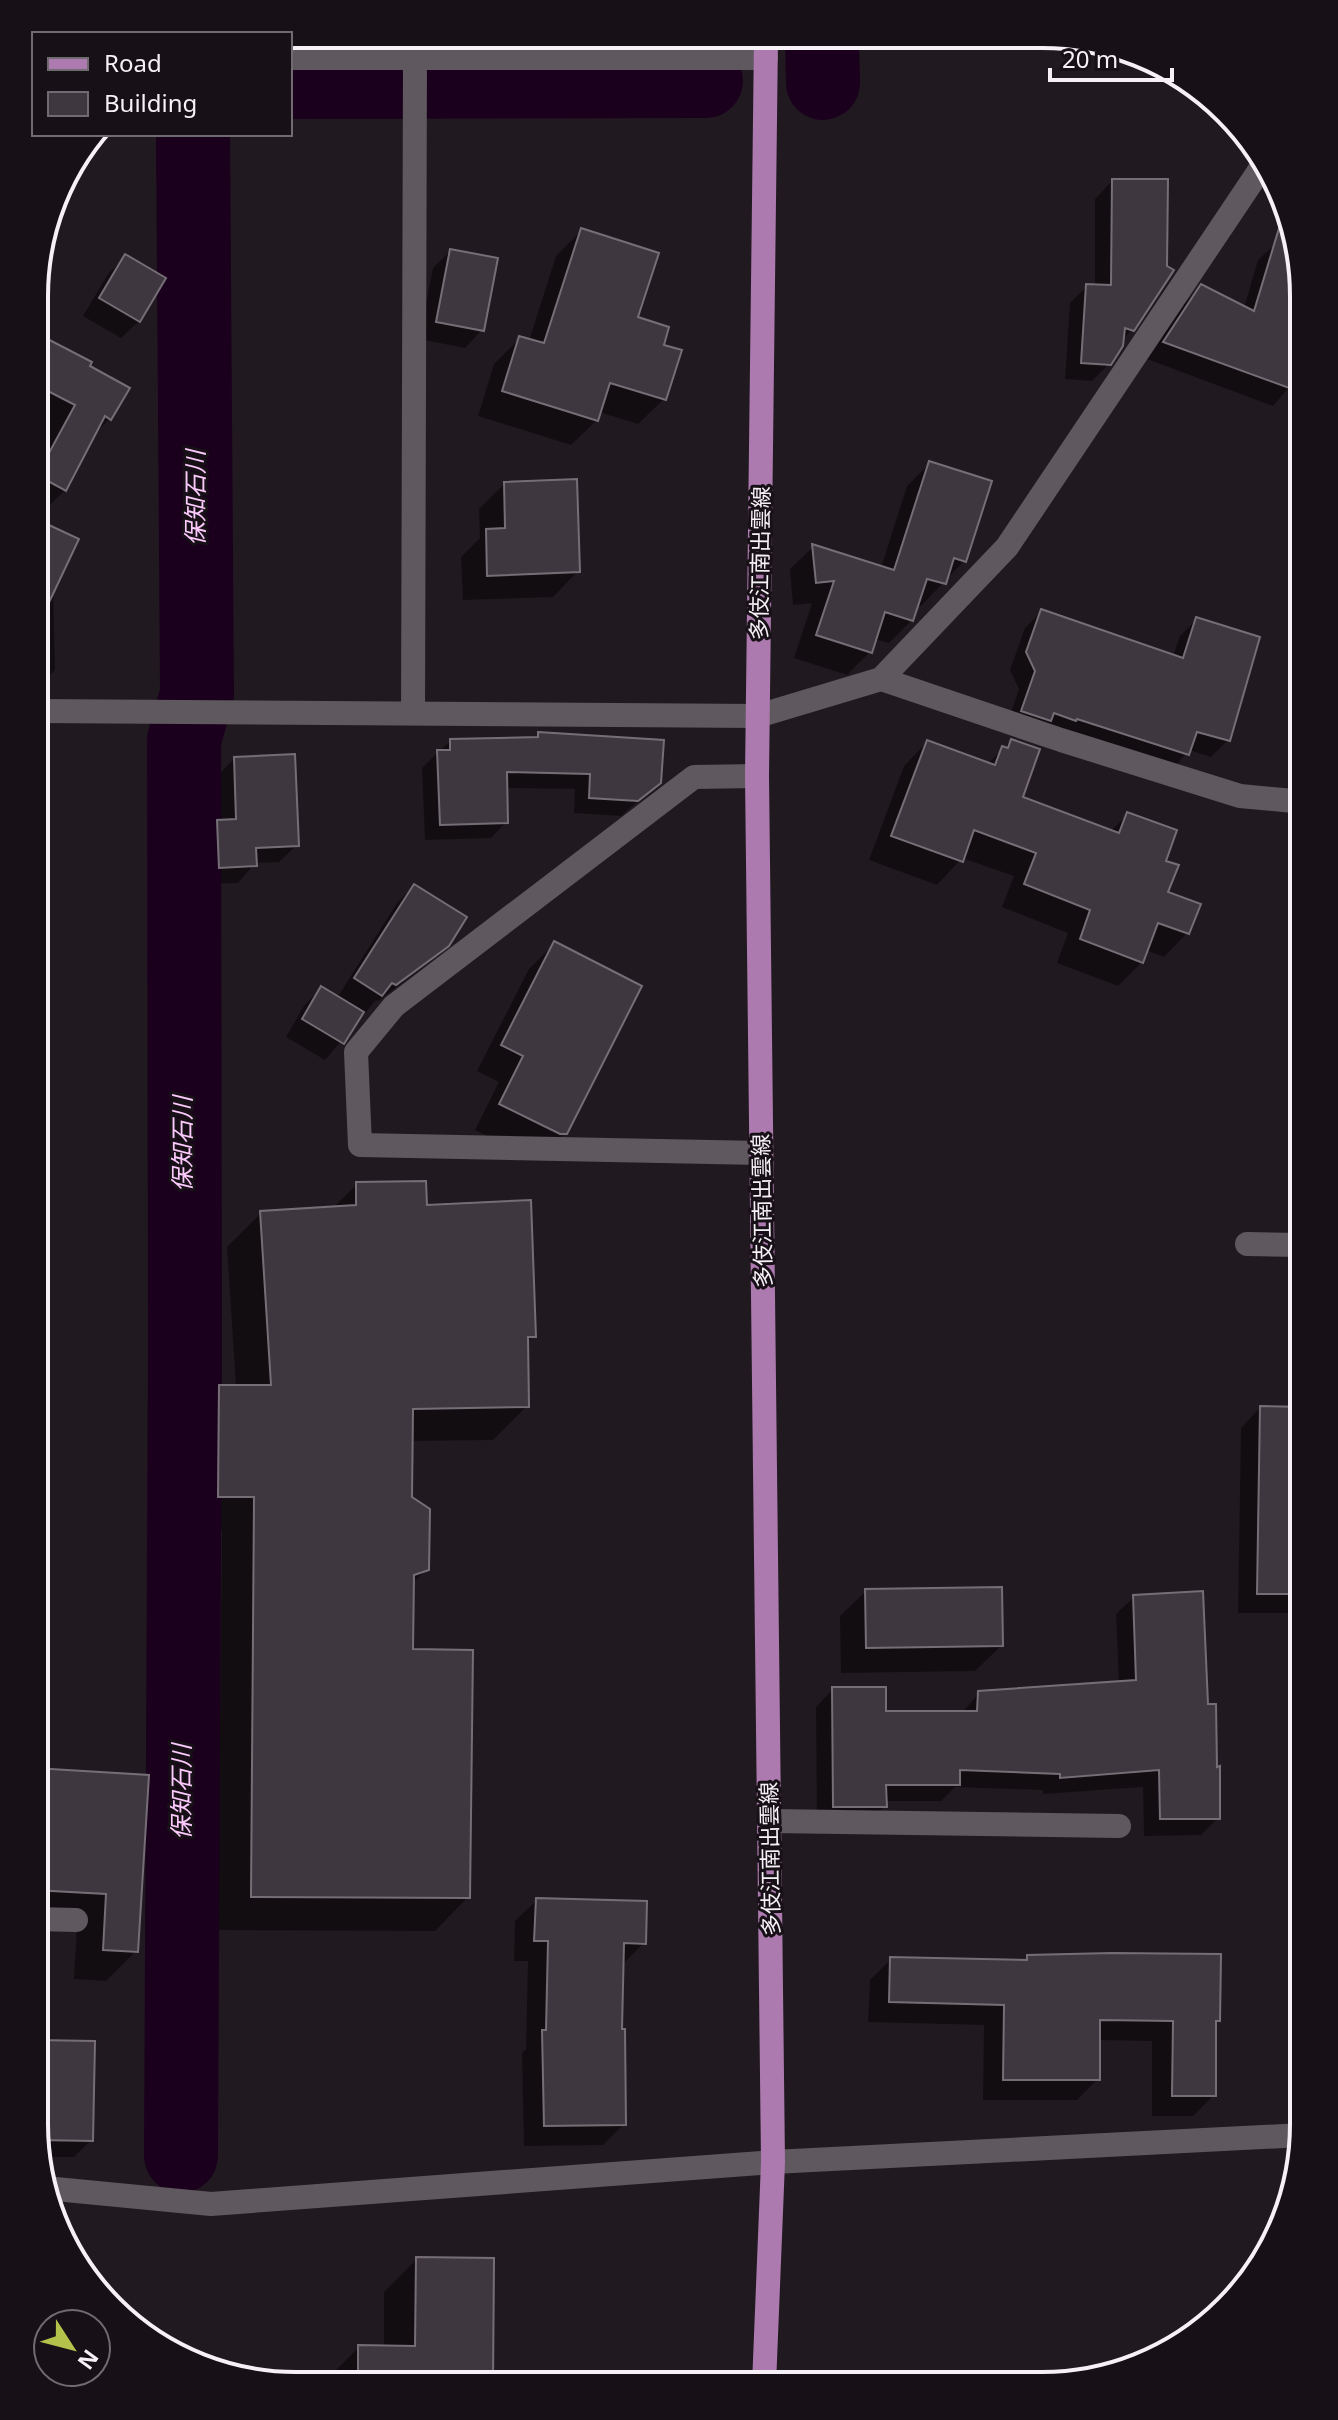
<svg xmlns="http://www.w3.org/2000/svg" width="1338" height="2420" viewBox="0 0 1338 2420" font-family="'Noto Sans','Noto Sans JP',sans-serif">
<rect width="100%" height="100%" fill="#201a20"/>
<g fill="#0007">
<path d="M 1112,181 L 1132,330 L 1122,340 L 1110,363 L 1092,381 L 1065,379 L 1070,303 L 1087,286 L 1095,286 L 1095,199 Z"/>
<path d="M 1284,203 L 1290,212 L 1304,296 L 1304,387 L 1292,384 L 1273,406 L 1147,359 L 1184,304 L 1202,286 L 1244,308 L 1258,260 L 1274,245 Z"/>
<path d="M 581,231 L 636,319 L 661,346 L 664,399 L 638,424 L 599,412 L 597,420 L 571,445 L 478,416 L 494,364 L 520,338 L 529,341 L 556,256 Z"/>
<path d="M 450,251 L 482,330 L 465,348 L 419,339 L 433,268 Z"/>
<path d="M 125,257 L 139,321 L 121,338 L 83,316 L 108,274 Z"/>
<path d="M 36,342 L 88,367 L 110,418 L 94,435 L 64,491 L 42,513 L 36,509 Z"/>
<path d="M 930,463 L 964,561 L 921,606 L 916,605 L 912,620 L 889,643 L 874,639 L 870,652 L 847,675 L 794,658 L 812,603 L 793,605 L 790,569 L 813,547 L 881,568 L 907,486 Z"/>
<path d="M 504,484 L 578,571 L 553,597 L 463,600 L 461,557 L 480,538 L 479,509 Z"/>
<path d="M 41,523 L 53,588 L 55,670 L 40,685 L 36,685 L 36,528 Z"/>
<path d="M 1042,611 L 1173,656 L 1180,636 L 1196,620 L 1228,740 L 1211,757 L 1189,750 L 1171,771 L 1006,727 L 1019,689 L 1010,670 L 1025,628 Z"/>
<path d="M 539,734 L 659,782 L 621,816 L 574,813 L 575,789 L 506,788 L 506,822 L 491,838 L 425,840 L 422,768 L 438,752 L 451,741 L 534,739 Z"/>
<path d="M 1012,741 L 1020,798 L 1110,832 L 1128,814 L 1163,862 L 1166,893 L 1187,933 L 1164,957 L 1146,950 L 1142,962 L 1118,986 L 1057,963 L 1068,933 L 1002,907 L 1014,876 L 962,858 L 937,885 L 869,860 L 904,766 L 927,742 L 987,764 Z"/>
<path d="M 234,759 L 297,845 L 279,862 L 255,863 L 238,883 L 203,884 L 201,839 L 219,821 L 217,776 Z"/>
<path d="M 414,886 L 447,944 L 429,962 L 378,1001 L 376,1000 L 325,1060 L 286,1037 L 304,1006 L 321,988 L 337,998 L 397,903 Z"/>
<path d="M 554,944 L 565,1133 L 539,1159 L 533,1159 L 475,1130 L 499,1082 L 477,1071 L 529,969 Z"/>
<path d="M 357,1184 L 425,1207 L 534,1336 L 526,1343 L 527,1406 L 493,1440 L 410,1441 L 410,1498 L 427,1569 L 412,1584 L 411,1651 L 468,1897 L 435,1931 L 218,1930 L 222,1530 L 185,1530 L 186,1420 L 220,1387 L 236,1387 L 227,1247 L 261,1213 L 332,1209 Z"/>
<path d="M 1304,1307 L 1304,1613 L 1238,1613 L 1241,1428 L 1260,1408 L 1292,1409 L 1293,1318 Z"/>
<path d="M 866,1591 L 1001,1646 L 975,1671 L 841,1673 L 840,1616 Z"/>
<path d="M 1134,1597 L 1206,1706 L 1218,1818 L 1201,1835 L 1144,1836 L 1143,1787 L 1043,1794 L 1043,1790 L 955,1787 L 941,1801 L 885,1801 L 885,1806 L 867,1824 L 817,1823 L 816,1707 L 833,1689 L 884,1713 L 962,1713 L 979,1693 L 1119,1683 L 1116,1614 Z"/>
<path d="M 34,1770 L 147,1777 L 136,1951 L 106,1981 L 74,1979 L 77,1924 L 34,1921 Z"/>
<path d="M 536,1901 L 644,1943 L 623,1964 L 620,2031 L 624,2124 L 603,2145 L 524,2146 L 522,2053 L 526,2049 L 528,1961 L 514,1961 L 515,1921 Z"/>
<path d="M 1028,1957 L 1218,2020 L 1214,2024 L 1214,2095 L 1193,2116 L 1152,2116 L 1152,2041 L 1098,2040 L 1098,2079 L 1077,2100 L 983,2100 L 984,2025 L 868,2022 L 870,1980 L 891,1959 L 1023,1962 Z"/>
<path d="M 34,2042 L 91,2140 L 74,2157 L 40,2157 L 34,2124 Z"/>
<path d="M 417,2259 L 492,2260 L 491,2384 L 326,2384 L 326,2380 L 359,2347 L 384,2347 L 384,2292 Z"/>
</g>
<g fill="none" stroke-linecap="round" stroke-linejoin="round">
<g stroke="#1a001c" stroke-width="74">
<path d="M 822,37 L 823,83"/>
<path d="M 290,82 L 706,81"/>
<path d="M 181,2156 L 185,1348 L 184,740 L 197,694 L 193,134"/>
</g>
</g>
<g fill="#3e373f" stroke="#766e76" stroke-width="2">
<path d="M 1112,179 L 1168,179 L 1167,266 L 1174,270 L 1134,331 L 1125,328 L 1123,346 L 1111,365 L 1081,363 L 1086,284 L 1111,285 Z"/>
<path d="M 1286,205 L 1290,212 L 1304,296 L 1304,359 L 1292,389 L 1163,342 L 1201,284 L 1254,311 Z"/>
<path d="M 581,228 L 659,253 L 638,317 L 669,327 L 664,345 L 682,350 L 666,400 L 610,383 L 598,421 L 502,391 L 519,336 L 544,343 Z"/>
<path d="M 450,249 L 498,258 L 484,331 L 436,322 Z"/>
<path d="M 125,254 L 166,278 L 140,322 L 99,298 Z"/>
<path d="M 36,333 L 92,362 L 90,366 L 130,388 L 111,420 L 105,416 L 66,491 L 37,475 L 75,405 L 36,385 Z"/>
<path d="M 929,461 L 992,481 L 966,562 L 954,558 L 946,584 L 927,579 L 913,621 L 885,612 L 872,653 L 816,635 L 834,581 L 816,583 L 812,544 L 894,570 Z"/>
<path d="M 577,479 L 580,572 L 487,576 L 486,529 L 505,528 L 504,482 Z"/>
<path d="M 36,519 L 79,539 L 36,630 Z"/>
<path d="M 1041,609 L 1183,658 L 1196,617 L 1260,637 L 1230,741 L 1197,732 L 1189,755 L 1077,719 L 1076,721 L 1054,713 L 1051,721 L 1021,711 L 1035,671 L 1026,652 Z"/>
<path d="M 538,732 L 664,740 L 661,783 L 638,801 L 589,798 L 590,774 L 507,772 L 508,823 L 440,825 L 437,750 L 450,750 L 450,739 L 538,737 Z"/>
<path d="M 1011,739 L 1040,749 L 1023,797 L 1119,833 L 1127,812 L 1177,830 L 1166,861 L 1179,865 L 1168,892 L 1201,904 L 1189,934 L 1158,923 L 1143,963 L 1080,939 L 1090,910 L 1024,884 L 1036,853 L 974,830 L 963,862 L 891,836 L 927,740 L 995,765 L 1002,746 L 1008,748 Z"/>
<path d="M 295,754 L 299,846 L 256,848 L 257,866 L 219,868 L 217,820 L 236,819 L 234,757 Z"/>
<path d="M 414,884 L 467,917 L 449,946 L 396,985 L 392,983 L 382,996 L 354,978 Z"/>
<path d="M 554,941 L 642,986 L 567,1134 L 560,1134 L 499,1104 L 523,1056 L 501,1045 Z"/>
<path d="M 321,986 L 364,1012 L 344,1044 L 302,1019 Z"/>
<path d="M 426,1181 L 427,1205 L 531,1200 L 536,1337 L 528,1337 L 529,1407 L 413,1409 L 412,1497 L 430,1509 L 429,1570 L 414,1575 L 413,1649 L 473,1650 L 470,1898 L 251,1897 L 254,1497 L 218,1497 L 219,1385 L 271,1385 L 260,1211 L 356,1205 L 356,1182 Z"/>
<path d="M 1260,1406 L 1304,1407 L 1304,1594 L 1257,1594 Z"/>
<path d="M 1002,1587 L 1003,1646 L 866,1648 L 865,1589 Z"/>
<path d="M 1203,1591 L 1208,1704 L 1216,1704 L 1217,1767 L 1220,1766 L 1220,1819 L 1160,1819 L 1159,1770 L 1060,1778 L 1060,1774 L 960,1770 L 960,1785 L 886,1785 L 887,1807 L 833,1807 L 832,1687 L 886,1687 L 886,1711 L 977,1711 L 978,1691 L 1136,1680 L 1133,1595 Z"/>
<path d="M 34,1768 L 149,1775 L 138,1952 L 103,1950 L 106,1894 L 34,1890 Z"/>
<path d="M 536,1898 L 647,1901 L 646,1944 L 624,1943 L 622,2029 L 625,2029 L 626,2125 L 544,2126 L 542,2030 L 546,2030 L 548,1941 L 534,1941 Z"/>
<path d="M 1112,1953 L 1221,1954 L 1220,2021 L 1216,2021 L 1216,2096 L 1172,2096 L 1173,2021 L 1100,2020 L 1100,2080 L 1003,2080 L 1004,2005 L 889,2002 L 890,1957 L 1027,1960 L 1027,1955 Z"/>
<path d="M 34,2040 L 95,2041 L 93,2141 L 37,2140 L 34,2124 Z"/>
<path d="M 416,2257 L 494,2258 L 493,2384 L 358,2384 L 358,2345 L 415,2346 Z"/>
</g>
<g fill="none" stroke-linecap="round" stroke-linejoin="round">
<g stroke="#5f585f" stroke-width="24">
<path d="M 290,58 L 766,58"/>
<path d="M 881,679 L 1061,740 L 1240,796 L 1304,802"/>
<path d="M 36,711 L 758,716 L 881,679 L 1007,547 L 1261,168"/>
<path d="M 413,712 L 415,58"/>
<path d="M 757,776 L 694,777 L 394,1006 L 356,1052 L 360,1145 L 761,1153"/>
<path d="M 1247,1244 L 1304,1245"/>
<path d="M 770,1821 L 1119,1826"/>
<path d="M 34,1919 L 76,1920"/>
<path d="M 45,2188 L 211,2204 L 773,2162 L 1303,2135"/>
</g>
<path stroke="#ac7aae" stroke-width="24" d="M 764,2385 L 773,2162 L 757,776 L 766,37"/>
</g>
<g text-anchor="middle" stroke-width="6" stroke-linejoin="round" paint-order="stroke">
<g font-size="22" fill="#f6f1f6" stroke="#171117">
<text transform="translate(760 563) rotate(-89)" y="8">多伎江南出雲線</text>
<text transform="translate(762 1211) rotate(-91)" y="8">多伎江南出雲線</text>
<text transform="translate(770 1859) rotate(-91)" y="8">多伎江南出雲線</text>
</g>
<g font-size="24" font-style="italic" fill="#fdcafe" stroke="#171117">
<text transform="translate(196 498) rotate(-90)" y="8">保知石川</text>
<text transform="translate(183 1144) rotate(-90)" y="8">保知石川</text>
<text transform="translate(182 1792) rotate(-90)" y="8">保知石川</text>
</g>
</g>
<path d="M0 0H1338V2420H0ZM296 48H1042A248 248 0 0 1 1290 296V2124A248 248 0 0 1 1042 2372H296A248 248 0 0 1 48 2124V296A248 248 0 0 1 296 48Z" fill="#171117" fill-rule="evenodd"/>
<path fill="none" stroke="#f6f1f6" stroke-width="4" d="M296 48H1042A248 248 0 0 1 1290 296V2124A248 248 0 0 1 1042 2372H296A248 248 0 0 1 48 2124V296A248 248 0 0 1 296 48Z"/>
<rect x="32" y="32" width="260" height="104" fill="#171117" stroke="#706b70" stroke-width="2"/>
<rect x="48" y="58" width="40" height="12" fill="#ac7aae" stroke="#706b70" stroke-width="2"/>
<text x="104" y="72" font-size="24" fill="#f6f1f6">Road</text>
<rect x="48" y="92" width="40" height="24" fill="#3e373f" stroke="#706b70" stroke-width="2"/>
<text x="104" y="112" font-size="24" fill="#f6f1f6">Building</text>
<g transform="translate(72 2348) rotate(126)"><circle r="38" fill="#171117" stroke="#706b70" stroke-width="2"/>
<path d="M0-6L14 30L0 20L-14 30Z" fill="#b3c24b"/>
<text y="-12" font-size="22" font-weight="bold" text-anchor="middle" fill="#f6f1f6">N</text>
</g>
<path d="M1050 68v12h122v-12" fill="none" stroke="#f6f1f6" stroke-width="4"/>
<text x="1062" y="68" font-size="24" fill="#f6f1f6" stroke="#171117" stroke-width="6" paint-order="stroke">20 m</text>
</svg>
